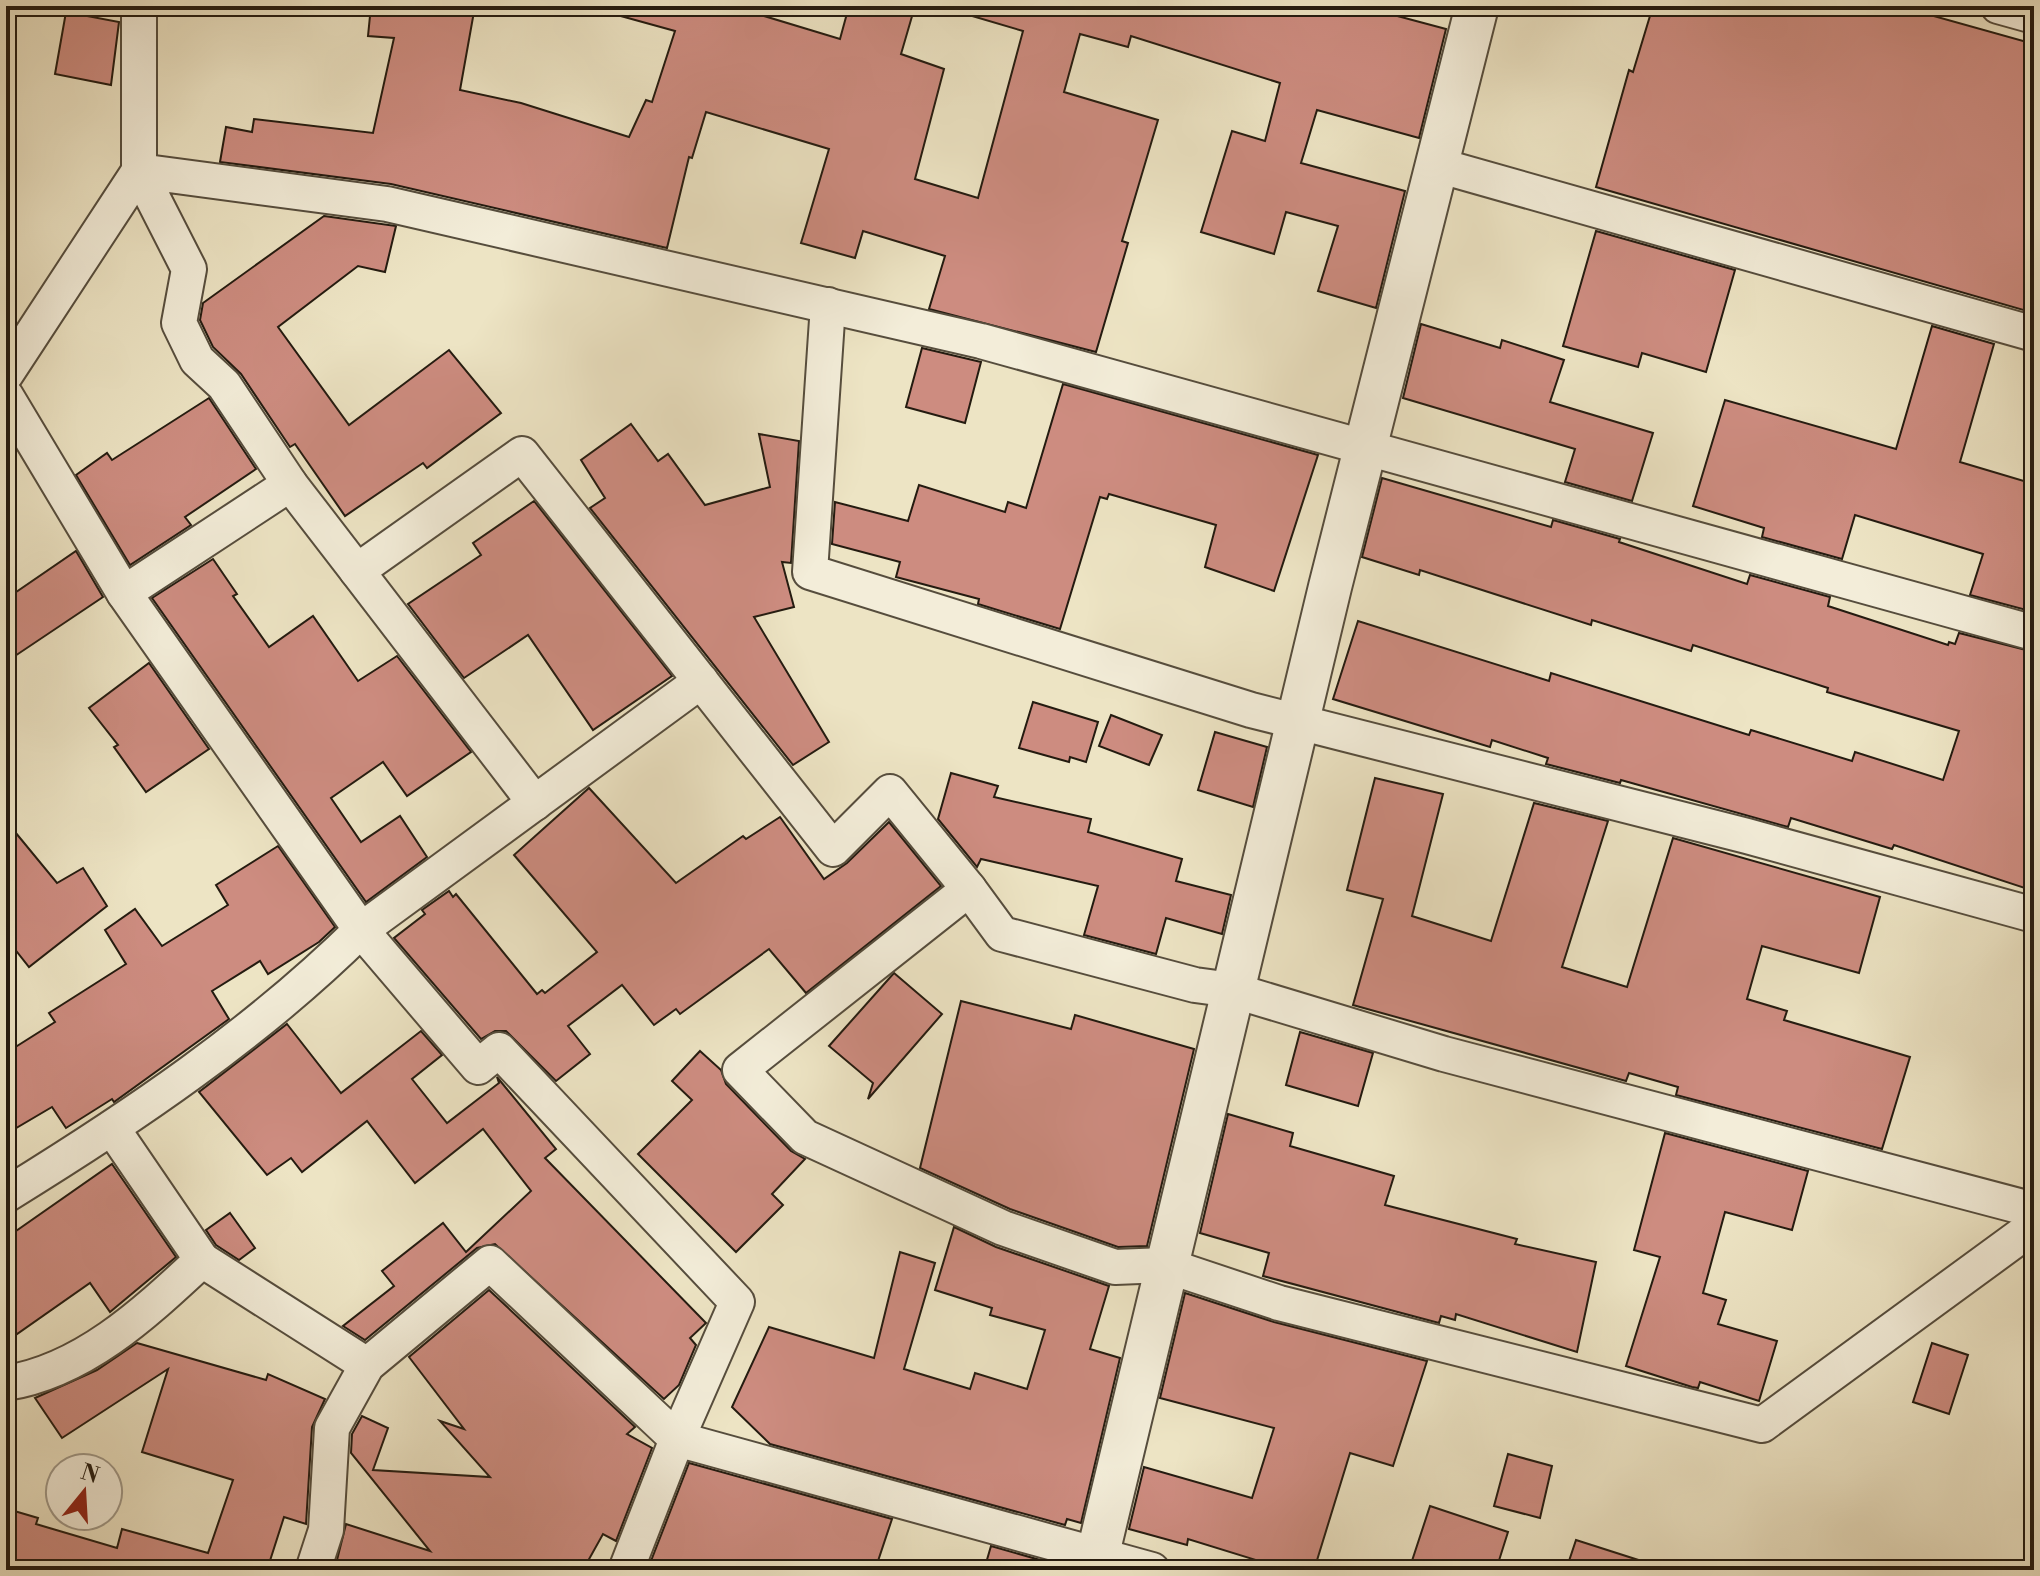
<svg xmlns="http://www.w3.org/2000/svg" width="2040" height="1576" viewBox="0 0 2040 1576" font-family="'Libre Bodoni',serif">
<rect width="100%" height="100%" fill="#ede4c4"/>
<filter id="stains"><feTurbulence type="fractalNoise" baseFrequency=".0025" numOctaves="4"/><feColorMatrix values="0 0 0 0 .2 0 0 0 0 .09 0 0 0 0 .02 0 0 0 .5 -.17"/></filter>
<radialGradient id="worn" r=".72"><stop offset=".6" stop-color="#630" stop-opacity="0"/><stop offset="1" stop-color="#630" stop-opacity=".3"/></radialGradient>
<g fill="#cd8c80" stroke="#241b10" stroke-width="2">
<path d="M 371,6 L 475,6 L 460,90 L 521,103 L 629,137 L 646,100 L 652,102 L 675,31 L 617,15 L 618,6 L 731,6 L 840,39 L 849,6 L 915,6 L 901,54 L 944,69 L 915,179 L 978,198 L 1023,31 L 962,13 L 963,6 L 1360,6 L 1446,29 L 1419,138 L 1317,110 L 1301,163 L 1405,191 L 1376,308 L 1318,291 L 1338,226 L 1286,212 L 1274,254 L 1201,232 L 1232,131 L 1265,141 L 1280,83 L 1131,36 L 1128,47 L 1080,34 L 1064,92 L 1158,120 L 1122,241 L 1128,243 L 1096,352 L 929,309 L 945,256 L 863,231 L 855,258 L 801,243 L 829,149 L 706,112 L 692,158 L 689,157 L 667,248 L 391,184 L 220,162 L 226,127 L 252,132 L 254,119 L 373,133 L 394,38 L 368,36 Z"/>
<path d="M 1653,6 L 1898,6 L 2034,44 L 2034,313 L 1596,187 L 1629,70 L 1633,72 Z"/>
<path d="M 66,12 L 119,22 L 111,85 L 55,74 Z"/>
<path d="M 324,216 L 396,226 L 385,272 L 358,266 L 278,327 L 349,425 L 449,350 L 501,413 L 427,468 L 423,463 L 345,516 L 295,444 L 290,447 L 241,374 L 213,347 L 200,320 L 203,303 Z"/>
<path d="M 1596,231 L 1735,270 L 1706,372 L 1642,353 L 1638,367 L 1563,346 Z"/>
<path d="M 1421,324 L 1500,348 L 1502,340 L 1564,360 L 1550,402 L 1653,433 L 1632,501 L 1565,482 L 1575,449 L 1403,398 Z"/>
<path d="M 1932,326 L 1994,344 L 1960,462 L 2034,484 L 2034,539 L 2027,562 L 2034,564 L 2034,612 L 1970,595 L 1983,554 L 1855,515 L 1842,559 L 1762,537 L 1764,528 L 1693,506 L 1725,400 L 1896,449 Z"/>
<path d="M 922,348 L 981,362 L 965,423 L 906,407 Z"/>
<path d="M 1063,384 L 1318,455 L 1274,591 L 1205,567 L 1216,525 L 1109,494 L 1107,499 L 1100,497 L 1060,629 L 978,604 L 979,599 L 896,577 L 900,562 L 832,544 L 835,502 L 908,521 L 919,485 L 1005,512 L 1008,502 L 1026,508 Z"/>
<path d="M 209,398 L 256,469 L 185,517 L 191,525 L 130,565 L 76,475 L 107,453 L 112,460 Z"/>
<path d="M 631,424 L 658,461 L 668,454 L 705,505 L 770,487 L 759,434 L 799,441 L 791,563 L 782,562 L 794,607 L 754,617 L 829,742 L 793,765 L 590,508 L 605,498 L 581,460 Z"/>
<path d="M 1382,478 L 1551,527 L 1553,520 L 1620,539 L 1619,542 L 1747,584 L 1750,575 L 1830,597 L 1828,606 L 1948,645 L 1949,642 L 1955,644 L 1959,633 L 2034,652 L 2034,891 L 1894,845 L 1892,849 L 1791,818 L 1788,827 L 1621,780 L 1620,783 L 1546,764 L 1548,758 L 1492,740 L 1490,747 L 1333,699 L 1358,621 L 1549,681 L 1551,673 L 1749,735 L 1751,730 L 1852,761 L 1855,752 L 1943,780 L 1959,731 L 1827,692 L 1828,688 L 1693,645 L 1691,651 L 1592,620 L 1591,625 L 1420,570 L 1419,575 L 1362,557 Z"/>
<path d="M 534,501 L 672,676 L 593,730 L 528,635 L 464,678 L 408,604 L 481,555 L 473,543 Z"/>
<path d="M 76,551 L 103,597 L 6,662 L 6,599 Z"/>
<path d="M 213,559 L 237,594 L 233,596 L 269,647 L 313,616 L 358,681 L 397,656 L 471,752 L 407,796 L 383,762 L 331,798 L 361,842 L 400,816 L 427,857 L 366,902 L 152,598 Z"/>
<path d="M 149,663 L 209,749 L 146,792 L 114,747 L 118,745 L 89,708 Z"/>
<path d="M 1033,702 L 1098,722 L 1086,762 L 1070,757 L 1069,762 L 1019,748 Z"/>
<path d="M 1111,715 L 1162,735 L 1149,765 L 1099,746 Z"/>
<path d="M 1215,732 L 1267,747 L 1253,807 L 1198,790 Z"/>
<path d="M 951,773 L 998,786 L 994,797 L 1091,819 L 1088,832 L 1182,859 L 1176,881 L 1231,895 L 1222,934 L 1166,918 L 1156,954 L 1084,935 L 1098,886 L 981,859 L 977,867 L 938,819 Z"/>
<path d="M 1375,778 L 1443,794 L 1412,916 L 1491,941 L 1534,803 L 1608,821 L 1562,967 L 1627,987 L 1673,838 L 1880,897 L 1859,973 L 1762,946 L 1747,999 L 1787,1011 L 1784,1020 L 1910,1057 L 1882,1149 L 1676,1095 L 1678,1087 L 1629,1073 L 1626,1081 L 1353,1005 L 1383,899 L 1347,890 Z"/>
<path d="M 589,788 L 676,883 L 743,836 L 746,839 L 780,817 L 824,879 L 847,863 L 889,822 L 941,886 L 806,993 L 769,949 L 680,1014 L 676,1009 L 654,1025 L 622,985 L 568,1026 L 590,1054 L 556,1081 L 506,1031 L 495,1031 L 481,1039 L 394,938 L 425,914 L 422,910 L 449,891 L 453,897 L 456,894 L 537,994 L 542,990 L 545,993 L 597,952 L 514,855 Z"/>
<path d="M 6,821 L 57,883 L 83,868 L 107,906 L 29,967 L 6,938 Z"/>
<path d="M 278,846 L 335,927 L 319,942 L 268,974 L 260,961 L 212,991 L 229,1019 L 114,1102 L 112,1099 L 66,1128 L 52,1107 L 6,1134 L 6,1053 L 55,1022 L 49,1013 L 126,964 L 105,930 L 135,909 L 162,946 L 228,905 L 216,885 Z"/>
<path d="M 894,973 L 942,1014 L 868,1099 L 873,1083 L 829,1046 Z"/>
<path d="M 961,1001 L 1071,1029 L 1075,1015 L 1194,1049 L 1147,1246 L 1118,1247 L 1010,1209 L 920,1168 Z"/>
<path d="M 287,1024 L 341,1093 L 421,1031 L 442,1055 L 412,1079 L 447,1123 L 499,1083 L 497,1077 L 556,1149 L 545,1158 L 706,1323 L 690,1338 L 696,1345 L 679,1385 L 664,1399 L 495,1244 L 477,1248 L 365,1340 L 343,1326 L 394,1286 L 382,1271 L 443,1223 L 466,1252 L 531,1191 L 483,1129 L 415,1183 L 367,1121 L 302,1172 L 291,1158 L 267,1175 L 199,1092 Z"/>
<path d="M 1300,1032 L 1373,1053 L 1358,1106 L 1286,1085 Z"/>
<path d="M 700,1051 L 721,1070 L 726,1084 L 791,1151 L 805,1159 L 772,1194 L 783,1205 L 736,1252 L 638,1154 L 692,1100 L 672,1081 Z"/>
<path d="M 1228,1114 L 1293,1133 L 1290,1146 L 1394,1176 L 1385,1205 L 1517,1239 L 1515,1244 L 1596,1262 L 1577,1352 L 1456,1314 L 1455,1320 L 1441,1316 L 1439,1323 L 1263,1276 L 1269,1253 L 1200,1233 Z"/>
<path d="M 1665,1133 L 1808,1171 L 1792,1230 L 1725,1212 L 1703,1293 L 1726,1300 L 1718,1324 L 1777,1341 L 1759,1401 L 1700,1382 L 1698,1388 L 1692,1387 L 1626,1366 L 1660,1257 L 1634,1250 Z"/>
<path d="M 112,1164 L 176,1257 L 110,1312 L 90,1283 L 17,1334 L 6,1319 L 6,1238 Z"/>
<path d="M 230,1213 L 255,1248 L 239,1260 L 216,1245 L 206,1230 Z"/>
<path d="M 954,1227 L 996,1247 L 1109,1286 L 1090,1349 L 1120,1358 L 1081,1523 L 1067,1519 L 1065,1525 L 770,1444 L 732,1407 L 769,1327 L 874,1358 L 900,1252 L 935,1263 L 904,1369 L 970,1389 L 975,1373 L 1027,1389 L 1045,1330 L 990,1315 L 992,1308 L 935,1290 Z"/>
<path d="M 489,1290 L 635,1427 L 627,1434 L 652,1448 L 616,1541 L 603,1534 L 583,1570 L 367,1570 L 337,1560 L 346,1524 L 430,1551 L 351,1453 L 352,1434 L 362,1416 L 388,1428 L 373,1470 L 490,1477 L 440,1421 L 464,1429 L 409,1357 Z"/>
<path d="M 1185,1293 L 1274,1322 L 1427,1361 L 1393,1466 L 1350,1453 L 1314,1570 L 1288,1570 L 1188,1539 L 1187,1545 L 1129,1529 L 1144,1467 L 1252,1498 L 1274,1428 L 1160,1398 Z"/>
<path d="M 137,1343 L 266,1380 L 268,1374 L 325,1399 L 312,1427 L 306,1524 L 284,1517 L 267,1570 L 240,1563 L 239,1570 L 6,1570 L 6,1528 L 11,1510 L 38,1518 L 36,1524 L 117,1548 L 122,1529 L 208,1553 L 233,1480 L 142,1452 L 168,1369 L 62,1438 L 35,1398 L 97,1370 Z"/>
<path d="M 1932,1343 L 1968,1355 L 1949,1414 L 1913,1402 Z"/>
<path d="M 1508,1454 L 1552,1466 L 1540,1518 L 1494,1506 Z"/>
<path d="M 689,1463 L 892,1519 L 875,1570 L 653,1570 L 655,1563 L 651,1561 Z"/>
<path d="M 1430,1506 L 1508,1532 L 1496,1570 L 1409,1570 Z"/>
<path d="M 1576,1540 L 1651,1564 L 1650,1570 L 1566,1570 Z"/>
<path d="M 991,1546 L 1054,1564 L 1052,1570 L 984,1570 Z"/>
</g>
<g fill="none" stroke-linecap="round" stroke-linejoin="round">
<g stroke="#564d3d" stroke-width="38">
<g id="minor">
<path d="M 1998,6 L 2034,16"/>
<path d="M 1437,165 L 2034,334"/>
<path d="M 828,305 L 810,572 L 1251,710 L 1747,836 L 2034,915"/>
<path d="M 6,374 L 139,171 L 139,6"/>
<path d="M 6,396 L 124,593 L 361,930 C 256,1034 131,1118 6,1195"/>
<path d="M 290,484 L 357,571 L 522,454 L 833,849 L 890,792 L 969,889 L 740,1070 L 805,1137 L 1003,1228 L 1115,1267 L 1165,1265 L 1279,1303 L 1762,1425 L 2034,1226"/>
<path d="M 357,571 L 535,803"/>
<path d="M 124,593 L 290,484 L 224,385 L 197,360 L 179,323 L 189,269 L 139,171 L 387,204 L 981,341 L 2034,633"/>
<path d="M 969,889 L 1002,934 L 1195,985 L 1232,990 L 1444,1054 L 2034,1210"/>
<path d="M 112,1128 L 202,1260"/>
<path d="M 6,1383 C 84,1371 146,1312 202,1260 L 367,1365"/>
<path d="M 313,1570 L 326,1530 L 332,1428 L 367,1365 L 490,1263 L 677,1439 L 737,1302 L 499,1050 L 478,1067 L 361,930 L 701,681"/>
<path d="M 626,1570 L 677,1439 L 1152,1570"/>
</g>
</g>
<g stroke="#564d3d" stroke-width="46">
<path id="tertiary" d="M 1094,1570 L 1330,587 L 1477,6"/>
</g>
<use href="#minor" stroke="#f3edd9" stroke-width="34"/>
<use href="#tertiary" stroke="#f3edd9" stroke-width="42"/>
</g>
<rect width="2040" height="1576" fill="none" stroke="#ede4c4" stroke-width="32"/>
<rect x="8" y="8" width="2024" height="1560" fill="none" stroke="#241b10" stroke-width="4"/>
<rect x="16" y="16" width="2008" height="1544" fill="none" stroke="#241b10" stroke-width="2"/>
<g transform="translate(84 1492) rotate(18)"><circle r="38" fill="#f3edd9" stroke="#a09989" stroke-width="2"/>
<path d="M0-6L14 30L0 20L-14 30Z" fill="#8f2418"/>
<text y="-12" font-size="22" font-weight="bold" text-anchor="middle" fill="#241b10">N</text>
</g>
<rect width="100%" height="100%" filter="url(#stains)"/>
<rect width="100%" height="100%" fill="url(#worn)"/>
</svg>
